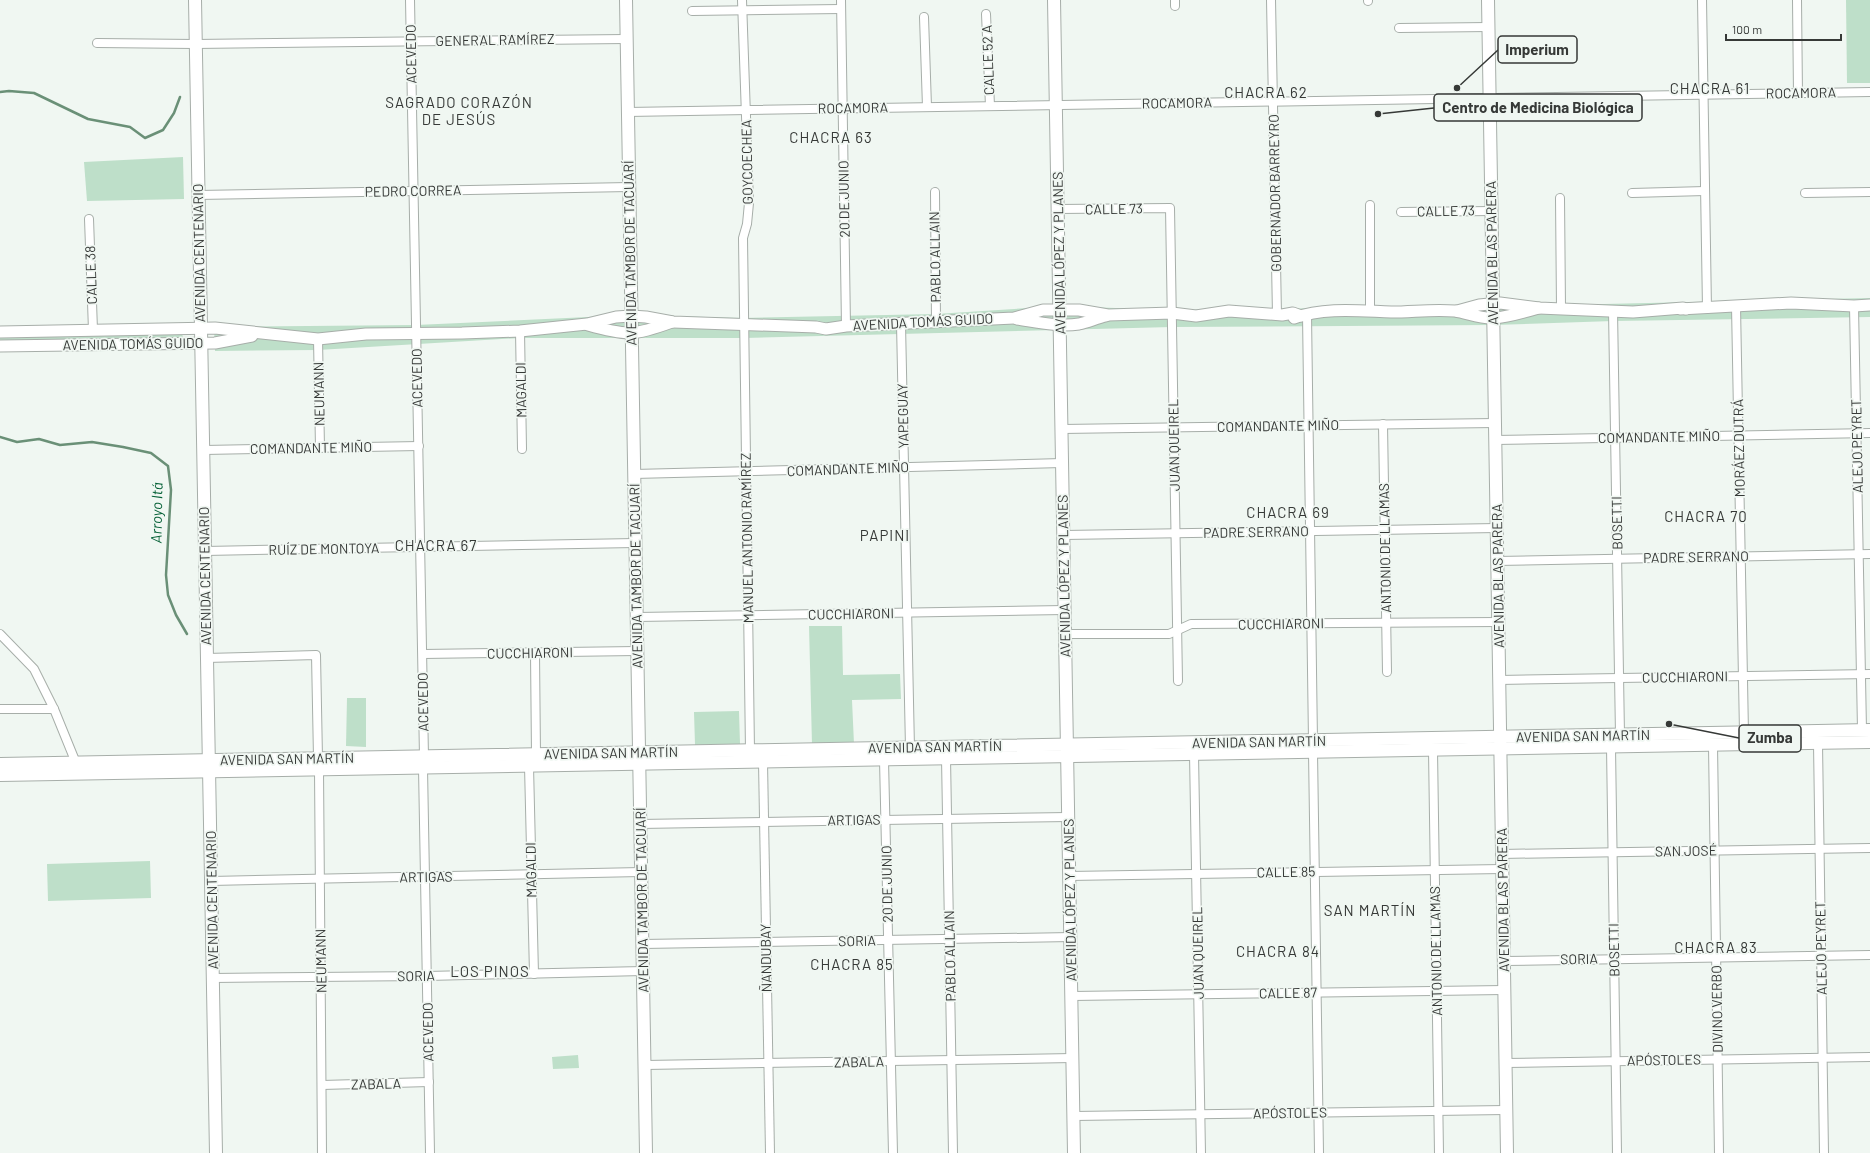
<svg xmlns="http://www.w3.org/2000/svg" width="1870" height="1153" viewBox="0 0 1870 1153" font-family="Barlow,sans-serif">
<rect width="100%" height="100%" fill="#f0f7f2"/>
<g fill="#bedfc9">
<path d="M 1846,0 L 1870,0 L 1870,83 L 1847,83 Z"/>
<path d="M 183,157 L 184,199 L 87,201 L 84,162 Z"/>
<path d="M 1870,298 L 1870,317 L 1613,321 L 1493,325 L 1172,327 L 744,338 L 520,338 L 318,350 L 215,351 L 214,327 L 416,325 L 631,315 L 743,318 L 936,314 L 1059,306 L 1172,310 L 1560,305 Z"/>
<path d="M 182,332 L 183,339 L 0,341 L 0,335 Z"/>
<path d="M 809,626 L 842,626 L 843,675 L 900,674 L 901,699 L 852,700 L 854,744 L 812,745 Z"/>
<path d="M 347,698 L 366,698 L 366,747 L 346,746 Z"/>
<path d="M 739,711 L 740,744 L 695,745 L 694,712 Z"/>
<path d="M 150,861 L 151,898 L 48,901 L 47,864 Z"/>
<path d="M 578,1055 L 579,1068 L 553,1069 L 552,1057 Z"/>
</g>
<g fill="none" stroke-linecap="round" stroke-linejoin="round">
<g stroke="#6a9077" stroke-width="2.5">
<path d="M 0,92 L 9,91 L 34,93 L 88,119 L 130,127 L 145,138 L 163,130 L 174,113 L 180,97"/>
<path d="M 0,437 L 17,442 L 39,439 L 60,445 L 92,442 L 123,447 L 151,453 L 168,466 L 171,490 L 166,575 L 168,595 L 176,615 L 187,634"/>
</g>
<g stroke="#a7aea9" stroke-width="10">
<g id="street">
<path d="M 410,0 L 424,757"/>
<path d="M 742,0 L 749,203 L 747,224 L 743,238 L 750,751"/>
<path d="M 841,0 L 846,326"/>
<path d="M 1175,0 L 1175,6"/>
<path d="M 1271,0 L 1277,315"/>
<path d="M 1368,0 L 1368,1"/>
<path d="M 1702,0 L 1707,309"/>
<path d="M 1797,0 L 1798,94"/>
<path d="M 692,11 L 841,9"/>
<path d="M 986,14 L 990,106"/>
<path d="M 924,17 L 927,107"/>
<path d="M 1399,28 L 1489,27"/>
<path d="M 97,43 L 195,44 L 626,39"/>
<path d="M 627,112 L 1870,92"/>
<path d="M 935,192 L 936,322"/>
<path d="M 1632,193 L 1705,191"/>
<path d="M 1805,193 L 1870,192"/>
<path d="M 198,195 L 629,187"/>
<path d="M 1560,198 L 1561,308"/>
<path d="M 1370,205 L 1370,311"/>
<path d="M 1058,209 L 1170,208 L 1178,681"/>
<path d="M 1401,212 L 1492,211"/>
<path d="M 89,219 L 93,330"/>
<path d="M 1736,306 L 1744,733"/>
<path d="M 1854,306 L 1862,730"/>
<path d="M 1613,310 L 1620,735"/>
<path d="M 1307,315 L 1313,741"/>
<path d="M 901,324 L 910,748"/>
<path d="M 520,331 L 522,449"/>
<path d="M 318,339 L 320,448"/>
<path d="M 1383,424 L 1387,672"/>
<path d="M 1062,429 L 1495,423"/>
<path d="M 1495,440 L 1870,433"/>
<path d="M 204,450 L 419,446"/>
<path d="M 634,474 L 1062,463"/>
<path d="M 1064,535 L 1497,528"/>
<path d="M 205,551 L 635,543"/>
<path d="M 1497,561 L 1870,554"/>
<path d="M 637,617 L 1065,610"/>
<path d="M 0,634 L 34,669 L 54,709 L 76,763"/>
<path d="M 1065,634 L 1169,634 L 1191,624 L 1498,622"/>
<path d="M 535,653 L 536,755"/>
<path d="M 423,654 L 637,651"/>
<path d="M 206,658 L 316,655 L 318,758"/>
<path d="M 1499,680 L 1870,674"/>
<path d="M 0,709 L 54,709"/>
<path d="M 1818,743 L 1824,1153"/>
<path d="M 1713,745 L 1719,1153"/>
<path d="M 1611,747 L 1617,1153"/>
<path d="M 1433,750 L 1439,1153"/>
<path d="M 1313,752 L 1319,1153"/>
<path d="M 1194,754 L 1201,1153"/>
<path d="M 946,758 L 953,1153"/>
<path d="M 884,760 L 893,1153"/>
<path d="M 763,762 L 770,1153"/>
<path d="M 529,766 L 534,974"/>
<path d="M 423,768 L 430,1153"/>
<path d="M 319,770 L 322,1153"/>
<path d="M 640,824 L 1068,817"/>
<path d="M 1502,854 L 1870,848"/>
<path d="M 1069,876 L 1502,869"/>
<path d="M 211,881 L 641,872"/>
<path d="M 643,944 L 1071,937"/>
<path d="M 1504,961 L 1870,955"/>
<path d="M 213,978 L 427,976 L 643,971"/>
<path d="M 1072,996 L 1504,990"/>
<path d="M 1505,1063 L 1870,1057"/>
<path d="M 645,1065 L 1073,1058"/>
<path d="M 322,1085 L 429,1082"/>
<path d="M 1074,1116 L 1506,1110"/>
</g>
</g>
<g stroke="#a7aea9" stroke-width="13">
<g id="secondary">
<path d="M 1680,309 L 1791,303 L 1854,306 L 1870,305"/>
<path d="M 1457,311 L 1479,305 L 1500,303 L 1539,308 L 1633,312 L 1683,308 L 1686,309"/>
<path d="M 1294,318 C 1325,307 1359,311 1391,312 C 1413,312 1433,309 1455,311 C 1468,313 1480,319 1494,318 C 1509,317 1524,312 1539,308"/>
<path d="M 1017,319 C 1037,322 1058,327 1079,324 C 1088,322 1097,318 1106,316"/>
<path d="M 588,325 C 627,336 634,336 672,322"/>
<path d="M 0,332 L 215,328 L 318,339 L 366,334 L 462,333 L 520,331 L 587,324 L 616,317 L 631,316 L 646,317 L 673,322 L 816,327 L 826,329 L 846,326 L 1014,318 L 1043,310 L 1079,310 L 1108,315 L 1172,313 L 1196,316 L 1229,311 L 1282,315 L 1293,313 L 1301,316"/>
<path d="M 0,346 L 215,343 L 252,336"/>
</g>
</g>
<g stroke="#a7aea9" stroke-width="14">
<g id="primary">
<path d="M 195,0 L 216,1153"/>
<path d="M 626,0 L 646,1153"/>
<path d="M 1054,0 L 1074,1153"/>
<path d="M 1488,0 L 1507,1153"/>
<path d="M 0,764 L 1870,730"/>
<path d="M 0,775 L 1870,742"/>
</g>
</g>
<use href="#street" stroke="#fff" stroke-width="8"/>
<use href="#secondary" stroke="#fff" stroke-width="11"/>
<use href="#primary" stroke="#fff" stroke-width="12"/>
</g>
<g text-anchor="middle" stroke-width="3.5" stroke-linejoin="round" paint-order="stroke">
<g font-size="14" fill="#363937" stroke="#f0f7f2">
<text transform="translate(495 40) rotate(-1)" y="5">GENERAL RAMÍREZ</text>
<text transform="translate(411 54) rotate(-91)" y="5">ACEVEDO</text>
<text transform="translate(988 60) rotate(-92)" y="5">CALLE 52 A</text>
<text transform="translate(1801 93) rotate(-1)" y="5">ROCAMORA</text>
<text transform="translate(1177 103) rotate(-1)" y="5">ROCAMORA</text>
<text transform="translate(853 108) rotate(-1)" y="5">ROCAMORA</text>
<text transform="translate(747 162) rotate(-91)" y="5">GOYCOECHEA</text>
<text transform="translate(413 191) rotate(-1)" y="5">PEDRO CORREA</text>
<text transform="translate(1275 193) rotate(-91)" y="5">GOBERNADOR BARREYRO</text>
<text transform="translate(844 199) rotate(-91)" y="5">20 DE JUNIO</text>
<text transform="translate(1114 209) rotate(-1)" y="5">CALLE 73</text>
<text transform="translate(1446 211) rotate(-1)" y="5">CALLE 73</text>
<text transform="translate(199 253) rotate(-91)" y="5">AVENIDA CENTENARIO</text>
<text transform="translate(630 253) rotate(-91)" y="5">AVENIDA TAMBOR DE TACUARÍ</text>
<text transform="translate(1059 253) rotate(-91)" y="5">AVENIDA LÓPEZ Y PLANES</text>
<text transform="translate(1492 253) rotate(-91)" y="5">AVENIDA BLAS PARERA</text>
<text transform="translate(935 257) rotate(-91)" y="5">PABLO ALLAIN</text>
<text transform="translate(91 275) rotate(-92)" y="5">CALLE 38</text>
<text transform="translate(923 322) rotate(-3)" y="5">AVENIDA TOMÁS GUIDO</text>
<text transform="translate(133 344) rotate(-1)" y="5">AVENIDA TOMÁS GUIDO</text>
<text transform="translate(417 378) rotate(-91)" y="5">ACEVEDO</text>
<text transform="translate(521 390) rotate(-91)" y="5">MAGALDI</text>
<text transform="translate(319 394) rotate(-91)" y="5">NEUMANN</text>
<text transform="translate(903 416) rotate(-91)" y="5">YAPEGUAY</text>
<text transform="translate(1278 426) rotate(-1)" y="5">COMANDANTE MIÑO</text>
<text transform="translate(1659 437) rotate(-1)" y="5">COMANDANTE MIÑO</text>
<text transform="translate(1174 445) rotate(-91)" y="5">JUAN QUEIREL</text>
<text transform="translate(1857 446) rotate(-91)" y="5">ALEJO PEYRET</text>
<text transform="translate(311 448) rotate(-1)" y="5">COMANDANTE MIÑO</text>
<text transform="translate(1739 448) rotate(-91)" y="5">MORÁEZ DUTRÁ</text>
<text transform="translate(848 469) rotate(-2)" y="5">COMANDANTE MIÑO</text>
<text transform="translate(1617 523) rotate(-91)" y="5">BOSETTI</text>
<text transform="translate(1256 532) rotate(-1)" y="5">PADRE SERRANO</text>
<text transform="translate(747 538) rotate(-91)" y="5">MANUEL ANTONIO RAMÍREZ</text>
<text transform="translate(1385 548) rotate(-91)" y="5">ANTONIO DE LLAMAS</text>
<text transform="translate(324 549) rotate(-1)" y="5">RUÍZ DE MONTOYA</text>
<text transform="translate(1696 557) rotate(-1)" y="5">PADRE SERRANO</text>
<text transform="translate(205 576) rotate(-91)" y="5">AVENIDA CENTENARIO</text>
<text transform="translate(636 576) rotate(-91)" y="5">AVENIDA TAMBOR DE TACUARÍ</text>
<text transform="translate(1064 576) rotate(-91)" y="5">AVENIDA LÓPEZ Y PLANES</text>
<text transform="translate(1498 576) rotate(-91)" y="5">AVENIDA BLAS PARERA</text>
<text transform="translate(851 614) rotate(-1)" y="5">CUCCHIARONI</text>
<text transform="translate(1281 624) rotate(-1)" y="5">CUCCHIARONI</text>
<text transform="translate(530 653) rotate(-1)" y="5">CUCCHIARONI</text>
<text transform="translate(1685 677) rotate(-1)" y="5">CUCCHIARONI</text>
<text transform="translate(423 702) rotate(-91)" y="5">ACEVEDO</text>
<text transform="translate(1583 736) rotate(-1)" y="5">AVENIDA SAN MARTÍN</text>
<text transform="translate(1259 742) rotate(-1)" y="5">AVENIDA SAN MARTÍN</text>
<text transform="translate(935 747) rotate(-1)" y="5">AVENIDA SAN MARTÍN</text>
<text transform="translate(611 753) rotate(-1)" y="5">AVENIDA SAN MARTÍN</text>
<text transform="translate(287 759) rotate(-1)" y="5">AVENIDA SAN MARTÍN</text>
<text transform="translate(854 820) rotate(-1)" y="5">ARTIGAS</text>
<text transform="translate(1686 851) rotate(-1)" y="5">SAN JOSÉ</text>
<text transform="translate(531 870) rotate(-91)" y="5">MAGALDI</text>
<text transform="translate(1286 872) rotate(-1)" y="5">CALLE 85</text>
<text transform="translate(426 877) rotate(-1)" y="5">ARTIGAS</text>
<text transform="translate(887 884) rotate(-91)" y="5">20 DE JUNIO</text>
<text transform="translate(212 900) rotate(-91)" y="5">AVENIDA CENTENARIO</text>
<text transform="translate(642 900) rotate(-91)" y="5">AVENIDA TAMBOR DE TACUARÍ</text>
<text transform="translate(1070 900) rotate(-91)" y="5">AVENIDA LÓPEZ Y PLANES</text>
<text transform="translate(1503 900) rotate(-91)" y="5">AVENIDA BLAS PARERA</text>
<text transform="translate(857 941) rotate(-1)" y="5">SORIA</text>
<text transform="translate(1821 948) rotate(-91)" y="5">ALEJO PEYRET</text>
<text transform="translate(1614 950) rotate(-91)" y="5">BOSETTI</text>
<text transform="translate(1436 951) rotate(-91)" y="5">ANTONIO DE LLAMAS</text>
<text transform="translate(1198 953) rotate(-91)" y="5">JUAN QUEIREL</text>
<text transform="translate(950 956) rotate(-91)" y="5">PABLO ALLAIN</text>
<text transform="translate(766 958) rotate(-91)" y="5">ÑANDUBAY</text>
<text transform="translate(1579 959) rotate(-1)" y="5">SORIA</text>
<text transform="translate(321 961) rotate(-91)" y="5">NEUMANN</text>
<text transform="translate(416 976) rotate(-1)" y="5">SORIA</text>
<text transform="translate(1288 993) rotate(-1)" y="5">CALLE 87</text>
<text transform="translate(1717 1009) rotate(-91)" y="5">DIVINO VERBO</text>
<text transform="translate(428 1032) rotate(-91)" y="5">ACEVEDO</text>
<text transform="translate(1664 1060) rotate(-1)" y="5">APÓSTOLES</text>
<text transform="translate(859 1062) rotate(-1)" y="5">ZABALA</text>
<text transform="translate(376 1084) rotate(-1)" y="5">ZABALA</text>
<text transform="translate(1290 1113) rotate(-1)" y="5">APÓSTOLES</text>
</g>
<g font-size="15" letter-spacing="1" fill="#363937" stroke="#f0f7f2">
<text x="1710" y="94">CHACRA 61</text>
<text x="1266" y="98">CHACRA 62</text>
<text x="459" y="108">SAGRADO CORAZÓN<tspan x="459" dy="17">DE JESÚS</tspan></text>
<text x="831" y="143">CHACRA 63</text>
<text x="1288" y="518">CHACRA 69</text>
<text x="1706" y="522">CHACRA 70</text>
<text x="885" y="541">PAPINI</text>
<text x="436" y="551">CHACRA 67</text>
<text x="1370" y="916">SAN MARTÍN</text>
<text x="1716" y="953">CHACRA 83</text>
<text x="1278" y="957">CHACRA 84</text>
<text x="852" y="970">CHACRA 85</text>
<text x="490" y="977">LOS PINOS</text>
</g>
<g font-size="15" font-style="italic" fill="#066137" stroke="#f0f7f2">
<text transform="translate(157 513) rotate(-89)" y="5">Arroyo Itá</text>
</g>
</g>
<path fill="none" stroke="#363937" stroke-width="1.5" d="M1457 88L1498 50M1378 114L1434 108M1669 724L1739 738"/>
<g fill="#363937" stroke="#f0f7f2" stroke-width="1.5">
<circle cx="1457" cy="88" r="4"/>
<circle cx="1378" cy="114" r="4"/>
<circle cx="1669" cy="724" r="4"/>
</g>
<g fill="#f0f7f2" stroke="#363937" stroke-width="1.5">
<rect x="1498" y="36" width="79" height="27" rx="4"/>
<rect x="1434" y="94" width="208" height="27" rx="4"/>
<rect x="1739" y="725" width="62" height="27" rx="4"/>
</g>
<g font-size="15" text-anchor="middle" font-weight="bold" fill="#363937">
<text x="1537" y="55">Imperium</text>
<text x="1538" y="113">Centro de Medicina Biológica</text>
<text x="1770" y="743">Zumba</text>
</g>
<path d="M1726 34v6h115v-6" fill="none" stroke="#363937" stroke-width="2"/>
<text x="1732" y="34" font-size="12" fill="#363937" stroke="#f0f7f2" stroke-width="3" paint-order="stroke">100 m</text>
</svg>
